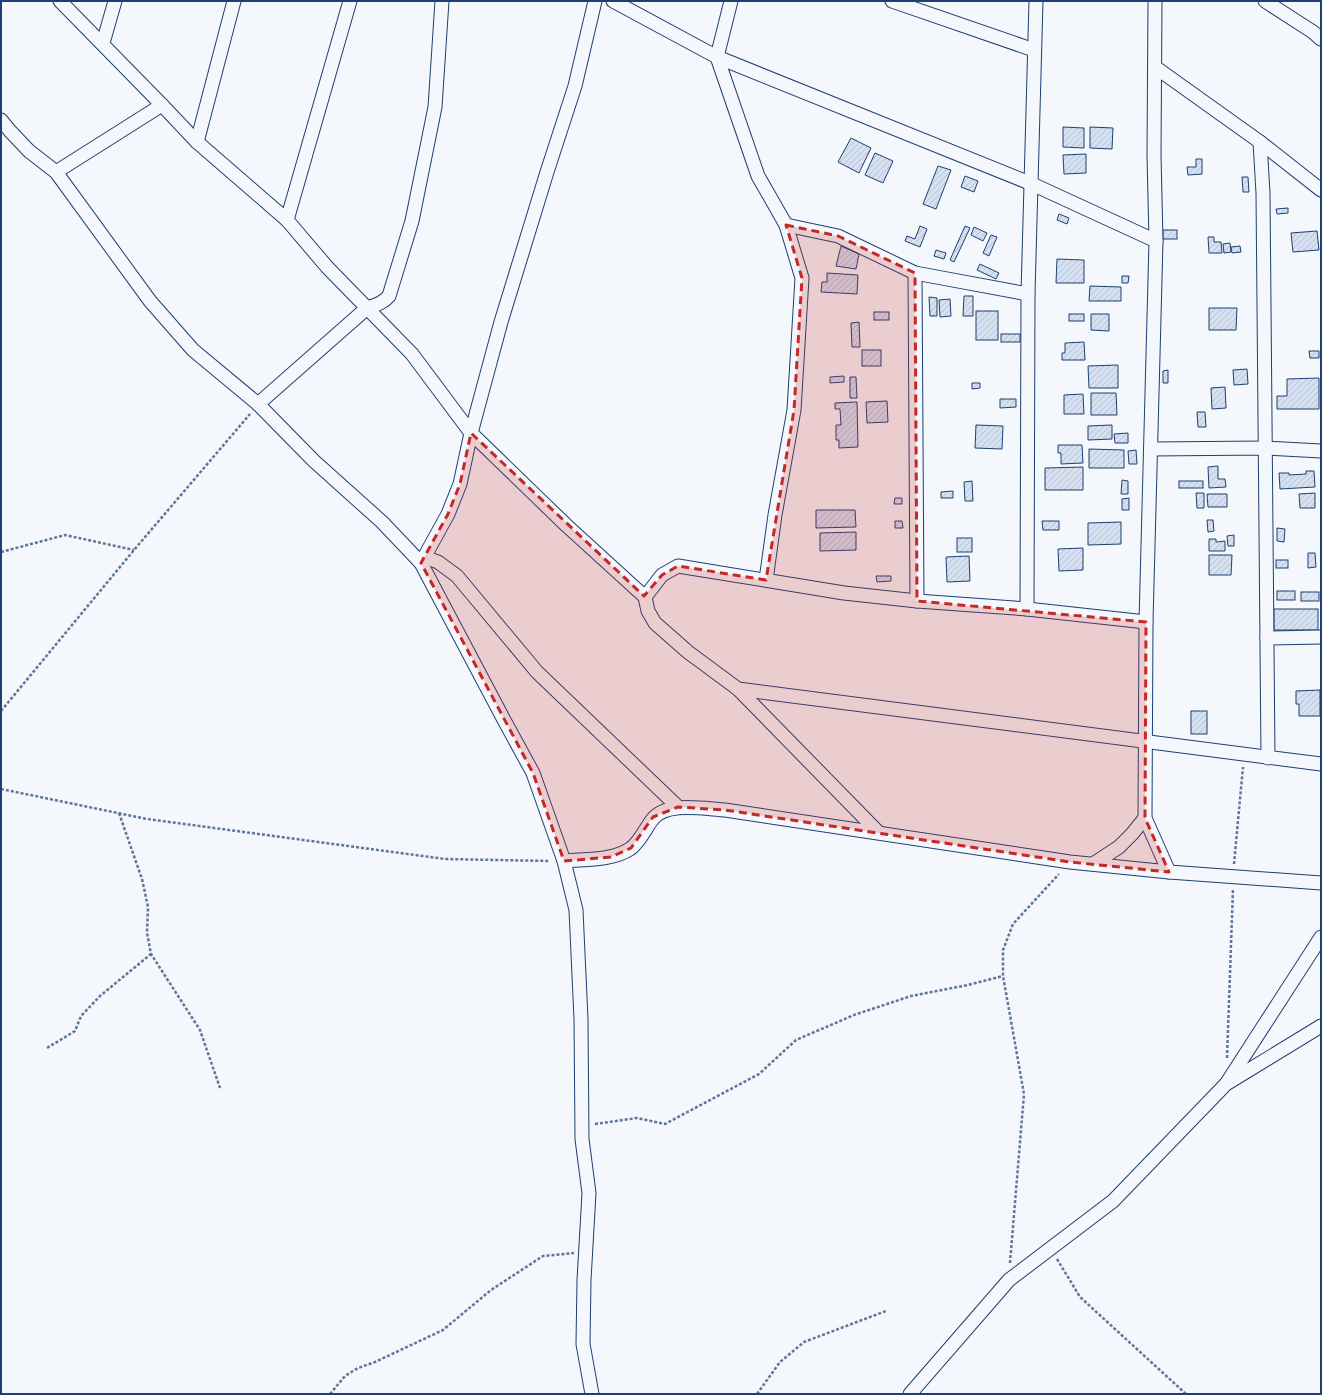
<svg xmlns="http://www.w3.org/2000/svg" width="1322" height="1395" viewBox="0 0 1322 1395" font-family="Figtree,sans-serif">
<defs>
<pattern id="building-hatch" width="6" height="6" patternUnits="userSpaceOnUse"><rect width="6" height="6" fill="#d5e0f0"/><path d="M-1 1l2-2M0 6l6-6M5 7l2-2" fill="none" stroke="#b6c1d1"/></pattern>
</defs>
<rect width="100%" height="100%" fill="#f4f7fb"/>
<g fill="url(#building-hatch)" stroke="#1d3f73">
<path d="M 1063,127 L 1084,128 L 1084,148 L 1063,147 Z"/>
<path d="M 1090,127 L 1113,128 L 1112,149 L 1090,148 Z"/>
<path d="M 851,138 L 871,148 L 859,173 L 838,162 Z"/>
<path d="M 875,153 L 893,161 L 883,183 L 865,175 Z"/>
<path d="M 1086,154 L 1086,173 L 1064,174 L 1063,155 Z"/>
<path d="M 1196,159 L 1202,159 L 1202,174 L 1188,175 L 1187,167 L 1196,167 Z"/>
<path d="M 938,166 L 951,170 L 936,209 L 923,204 Z"/>
<path d="M 965,176 L 978,181 L 974,192 L 961,187 Z"/>
<path d="M 1242,177 L 1248,177 L 1249,192 L 1243,192 Z"/>
<path d="M 1288,208 L 1288,213 L 1277,214 L 1276,209 Z"/>
<path d="M 1059,214 L 1069,218 L 1067,224 L 1057,220 Z"/>
<path d="M 920,226 L 927,229 L 920,247 L 905,241 L 907,236 L 915,239 Z"/>
<path d="M 965,226 L 970,228 L 954,262 L 950,260 Z"/>
<path d="M 974,227 L 987,233 L 983,241 L 971,235 Z"/>
<rect x="1163" y="230" width="14" height="9"/>
<path d="M 1317,231 L 1319,250 L 1293,252 L 1291,233 Z"/>
<path d="M 991,235 L 997,237 L 989,256 L 983,253 Z"/>
<path d="M 1208,237 L 1214,237 L 1214,242 L 1221,242 L 1222,253 L 1209,253 Z"/>
<path d="M 1230,243 L 1231,252 L 1224,253 L 1223,244 Z"/>
<path d="M 841,246 L 859,254 L 856,269 L 836,266 Z"/>
<path d="M 1240,246 L 1241,252 L 1232,253 L 1231,247 Z"/>
<path d="M 936,250 L 946,253 L 944,259 L 934,256 Z"/>
<path d="M 1057,259 L 1084,260 L 1084,283 L 1056,283 Z"/>
<path d="M 980,264 L 999,273 L 996,279 L 977,270 Z"/>
<path d="M 827,273 L 858,275 L 857,294 L 821,292 L 822,282 L 827,282 Z"/>
<path d="M 1122,276 L 1129,276 L 1128,283 L 1122,283 Z"/>
<path d="M 1090,286 L 1121,287 L 1121,301 L 1089,301 Z"/>
<path d="M 964,296 L 973,296 L 973,316 L 963,316 Z"/>
<path d="M 929,297 L 937,298 L 937,316 L 930,316 Z"/>
<path d="M 950,299 L 951,316 L 940,317 L 939,300 Z"/>
<path d="M 1209,308 L 1237,308 L 1236,330 L 1209,330 Z"/>
<rect x="976" y="311" width="22" height="29"/>
<rect x="874" y="312" width="15" height="8"/>
<rect x="1069" y="314" width="15" height="7"/>
<path d="M 1091,314 L 1109,314 L 1109,331 L 1091,330 Z"/>
<path d="M 859,322 L 860,347 L 852,347 L 851,323 Z"/>
<rect x="1001" y="334" width="19" height="8"/>
<path d="M 1084,342 L 1085,360 L 1062,360 L 1062,353 L 1065,353 L 1065,343 Z"/>
<rect x="862" y="350" width="19" height="16"/>
<path d="M 1309,351 L 1319,351 L 1319,358 L 1310,358 Z"/>
<path d="M 1118,365 L 1118,388 L 1089,388 L 1088,366 Z"/>
<path d="M 1247,369 L 1248,384 L 1234,385 L 1233,370 Z"/>
<path d="M 1168,370 L 1168,383 L 1163,383 L 1163,371 Z"/>
<path d="M 844,376 L 844,382 L 830,383 L 830,377 Z"/>
<path d="M 850,377 L 856,377 L 857,398 L 850,398 Z"/>
<path d="M 1319,378 L 1319,409 L 1277,409 L 1277,396 L 1287,396 L 1287,379 Z"/>
<path d="M 972,383 L 980,383 L 980,388 L 972,389 Z"/>
<path d="M 1225,387 L 1226,408 L 1212,409 L 1211,388 Z"/>
<path d="M 1091,393 L 1116,393 L 1117,415 L 1091,415 Z"/>
<path d="M 1083,394 L 1084,414 L 1064,414 L 1064,395 Z"/>
<path d="M 1000,399 L 1016,399 L 1016,407 L 1000,408 Z"/>
<path d="M 887,401 L 888,422 L 867,423 L 866,402 Z"/>
<path d="M 857,402 L 858,447 L 839,448 L 839,440 L 836,440 L 836,425 L 841,425 L 840,409 L 835,409 L 835,403 Z"/>
<path d="M 1197,412 L 1205,412 L 1206,427 L 1198,427 Z"/>
<path d="M 976,425 L 1003,426 L 1002,449 L 975,448 Z"/>
<path d="M 1112,425 L 1112,439 L 1088,440 L 1088,426 Z"/>
<path d="M 1128,433 L 1128,443 L 1115,443 L 1114,434 Z"/>
<path d="M 1058,445 L 1082,445 L 1083,463 L 1061,464 L 1061,453 L 1058,453 Z"/>
<path d="M 1089,449 L 1124,450 L 1124,468 L 1089,468 Z"/>
<path d="M 1136,450 L 1137,464 L 1129,464 L 1128,451 Z"/>
<path d="M 1218,466 L 1218,479 L 1225,479 L 1226,487 L 1209,488 L 1208,467 Z"/>
<path d="M 1083,467 L 1083,490 L 1045,490 L 1045,468 Z"/>
<path d="M 1306,471 L 1314,471 L 1315,487 L 1280,489 L 1279,473 L 1289,473 L 1289,475 L 1306,474 Z"/>
<path d="M 1122,480 L 1128,481 L 1128,494 L 1121,494 Z"/>
<path d="M 972,481 L 973,501 L 965,501 L 964,482 Z"/>
<rect x="1179" y="481" width="24" height="7"/>
<path d="M 953,491 L 953,498 L 941,498 L 941,492 Z"/>
<path d="M 1196,493 L 1204,493 L 1204,508 L 1197,508 Z"/>
<path d="M 1315,493 L 1315,508 L 1300,508 L 1299,494 Z"/>
<path d="M 1207,494 L 1227,494 L 1227,507 L 1208,507 Z"/>
<path d="M 895,498 L 902,498 L 902,504 L 894,504 Z"/>
<path d="M 1129,498 L 1129,510 L 1122,510 L 1122,499 Z"/>
<path d="M 816,510 L 855,510 L 856,527 L 816,528 Z"/>
<path d="M 1207,520 L 1213,520 L 1214,531 L 1208,532 Z"/>
<path d="M 895,521 L 902,521 L 903,528 L 895,528 Z"/>
<path d="M 1042,521 L 1059,521 L 1059,530 L 1043,530 Z"/>
<path d="M 1121,522 L 1121,544 L 1088,545 L 1088,523 Z"/>
<path d="M 1277,528 L 1285,529 L 1284,542 L 1277,541 Z"/>
<path d="M 856,532 L 856,550 L 820,551 L 820,533 Z"/>
<path d="M 1234,535 L 1234,546 L 1228,546 L 1227,536 Z"/>
<rect x="957" y="538" width="15" height="14"/>
<path d="M 1209,539 L 1216,539 L 1216,542 L 1225,541 L 1225,551 L 1209,551 Z"/>
<path d="M 1083,548 L 1083,570 L 1059,571 L 1058,549 Z"/>
<path d="M 1308,553 L 1315,553 L 1316,567 L 1308,568 Z"/>
<path d="M 1209,555 L 1232,555 L 1231,575 L 1209,575 Z"/>
<path d="M 969,556 L 970,581 L 947,582 L 946,557 Z"/>
<rect x="1276" y="560" width="12" height="8"/>
<path d="M 876,576 L 891,576 L 891,581 L 877,582 Z"/>
<rect x="1277" y="591" width="18" height="9"/>
<rect x="1301" y="592" width="18" height="9"/>
<rect x="1274" y="609" width="44" height="21"/>
<path d="M 1320,690 L 1320,716 L 1299,716 L 1299,704 L 1296,704 L 1296,691 Z"/>
<rect x="1191" y="711" width="16" height="23"/>
</g>
<g fill="none" stroke-linecap="round" stroke-linejoin="round">
<g stroke="#1d3f73" stroke-width="15">
<g id="minor">
<path d="M 60,1 L 162,105 L 197,142 L 287,220 L 327,267 L 412,354 L 471,433 L 460,484 L 448,514 L 421,563"/>
<path d="M 595,1 L 575,86 L 547,172 L 501,322 L 471,433 L 566,525 L 645,597"/>
<path d="M 613,1 L 717,57 L 1032,184 L 1156,241"/>
<path d="M 731,1 L 717,57 L 758,176 L 786,225 L 802,278 L 794,410 L 775,515 L 766,580"/>
<path d="M 892,1 L 1034,50"/>
<path d="M 1155,1 L 1154,155 L 1156,241 L 1146,622 L 1145,818 L 1169,872"/>
<path d="M 1265,1 L 1313,32 L 1321,39"/>
<path d="M 103,43 L 115,1"/>
<path d="M 1155,67 L 1260,142 L 1321,190"/>
<path d="M 1,120 L 10,131 L 29,151 L 56,172 L 150,301 L 193,350 L 258,404 L 314,461 L 382,522 L 421,563 L 504,720 L 533,773 L 564,861 L 576,910 L 581,1019 L 582,1139 L 589,1193 L 584,1280 L 583,1344 L 592,1394"/>
<path d="M 197,142 L 234,1"/>
<path d="M 1260,142 L 1263,193 L 1268,758"/>
<path d="M 56,172 L 162,105"/>
<path d="M 287,220 L 350,1"/>
<path d="M 786,225 L 838,236 L 915,273 L 1028,294"/>
<path d="M 915,273 L 917,601"/>
<path d="M 258,404 L 367,308 C 376,305 383,303 389,296 L 412,221 L 435,107 L 442,1"/>
<path d="M 1151,449 L 1265,448 L 1321,451"/>
<path d="M 424,557 L 438,562 L 457,576 L 537,672 L 678,807"/>
<path d="M 1027,609 L 1028,294 L 1036,1"/>
<path d="M 1146,622 L 1027,609 L 917,601 L 844,593 L 678,566 L 662,575 L 645,597 L 648,611 L 655,623 L 688,652 L 738,689 L 1321,764"/>
<path d="M 1267,638 L 1321,637"/>
<path d="M 738,689 L 878,832"/>
<path d="M 564,861 C 586,859 611,861 630,849 C 640,842 645,829 652,820 C 665,801 705,809 725,810 L 1070,862 L 1169,872 L 1321,883"/>
<path d="M 1093,864 L 1119,847 L 1132,834 L 1145,818"/>
<path d="M 1228,1081 L 1321,937"/>
<path d="M 910,1394 L 1009,1280 L 1113,1201 L 1226,1084 L 1321,1026"/>
</g>
</g>
<g stroke="#5e769c" stroke-width="2.5" stroke-dasharray="3 2" stroke-linecap="butt">
<path d="M 1,552 L 65,535 L 134,550"/>
<path d="M 1,711 L 134,550 L 250,414"/>
<path d="M 1,789 L 147,819 L 445,859 L 550,861"/>
<path d="M 119,813 L 142,879 L 148,907 L 147,933 L 151,954 L 200,1030 L 220,1088"/>
<path d="M 1234,864 L 1243,767"/>
<path d="M 47,1048 L 75,1031 L 81,1016 L 100,996 L 151,954"/>
<path d="M 1227,1058 L 1233,889"/>
<path d="M 595,1124 L 637,1118 L 665,1124 L 759,1074 L 796,1040 L 854,1015 L 911,996 L 968,985 L 1003,976"/>
<path d="M 1057,1259 L 1080,1297 L 1186,1394"/>
<path d="M 1010,1263 L 1024,1094 L 1003,976 L 1003,950 L 1013,924 L 1059,874"/>
<path d="M 330,1394 L 345,1376 L 358,1368 L 375,1362 L 443,1330 L 491,1290 L 543,1256 L 574,1253"/>
<path d="M 757,1394 L 780,1362 L 804,1342 L 886,1311"/>
</g>
<use href="#minor" stroke="#f4f7fb" stroke-width="13"/>
</g>
<path fill="#c62828" fill-opacity="0.2" stroke="#c62828" stroke-width="3" stroke-dasharray="8 5" stroke-linejoin="round" d="M 786,225 L 838,236 L 915,273 L 917,601 L 1146,622 L 1145,818 L 1169,872 L 1070,862 L 725,810 L 678,807 L 653,817 L 631,848 L 611,857 L 564,861 L 533,773 L 421,563 L 448,514 L 460,484 L 471,433 L 644,596 L 662,575 L 678,566 L 766,580 L 794,410 L 802,278 Z"/>
<rect width="1322" height="1395" fill="none" stroke="#1d3f73" stroke-width="4"/>
</svg>
